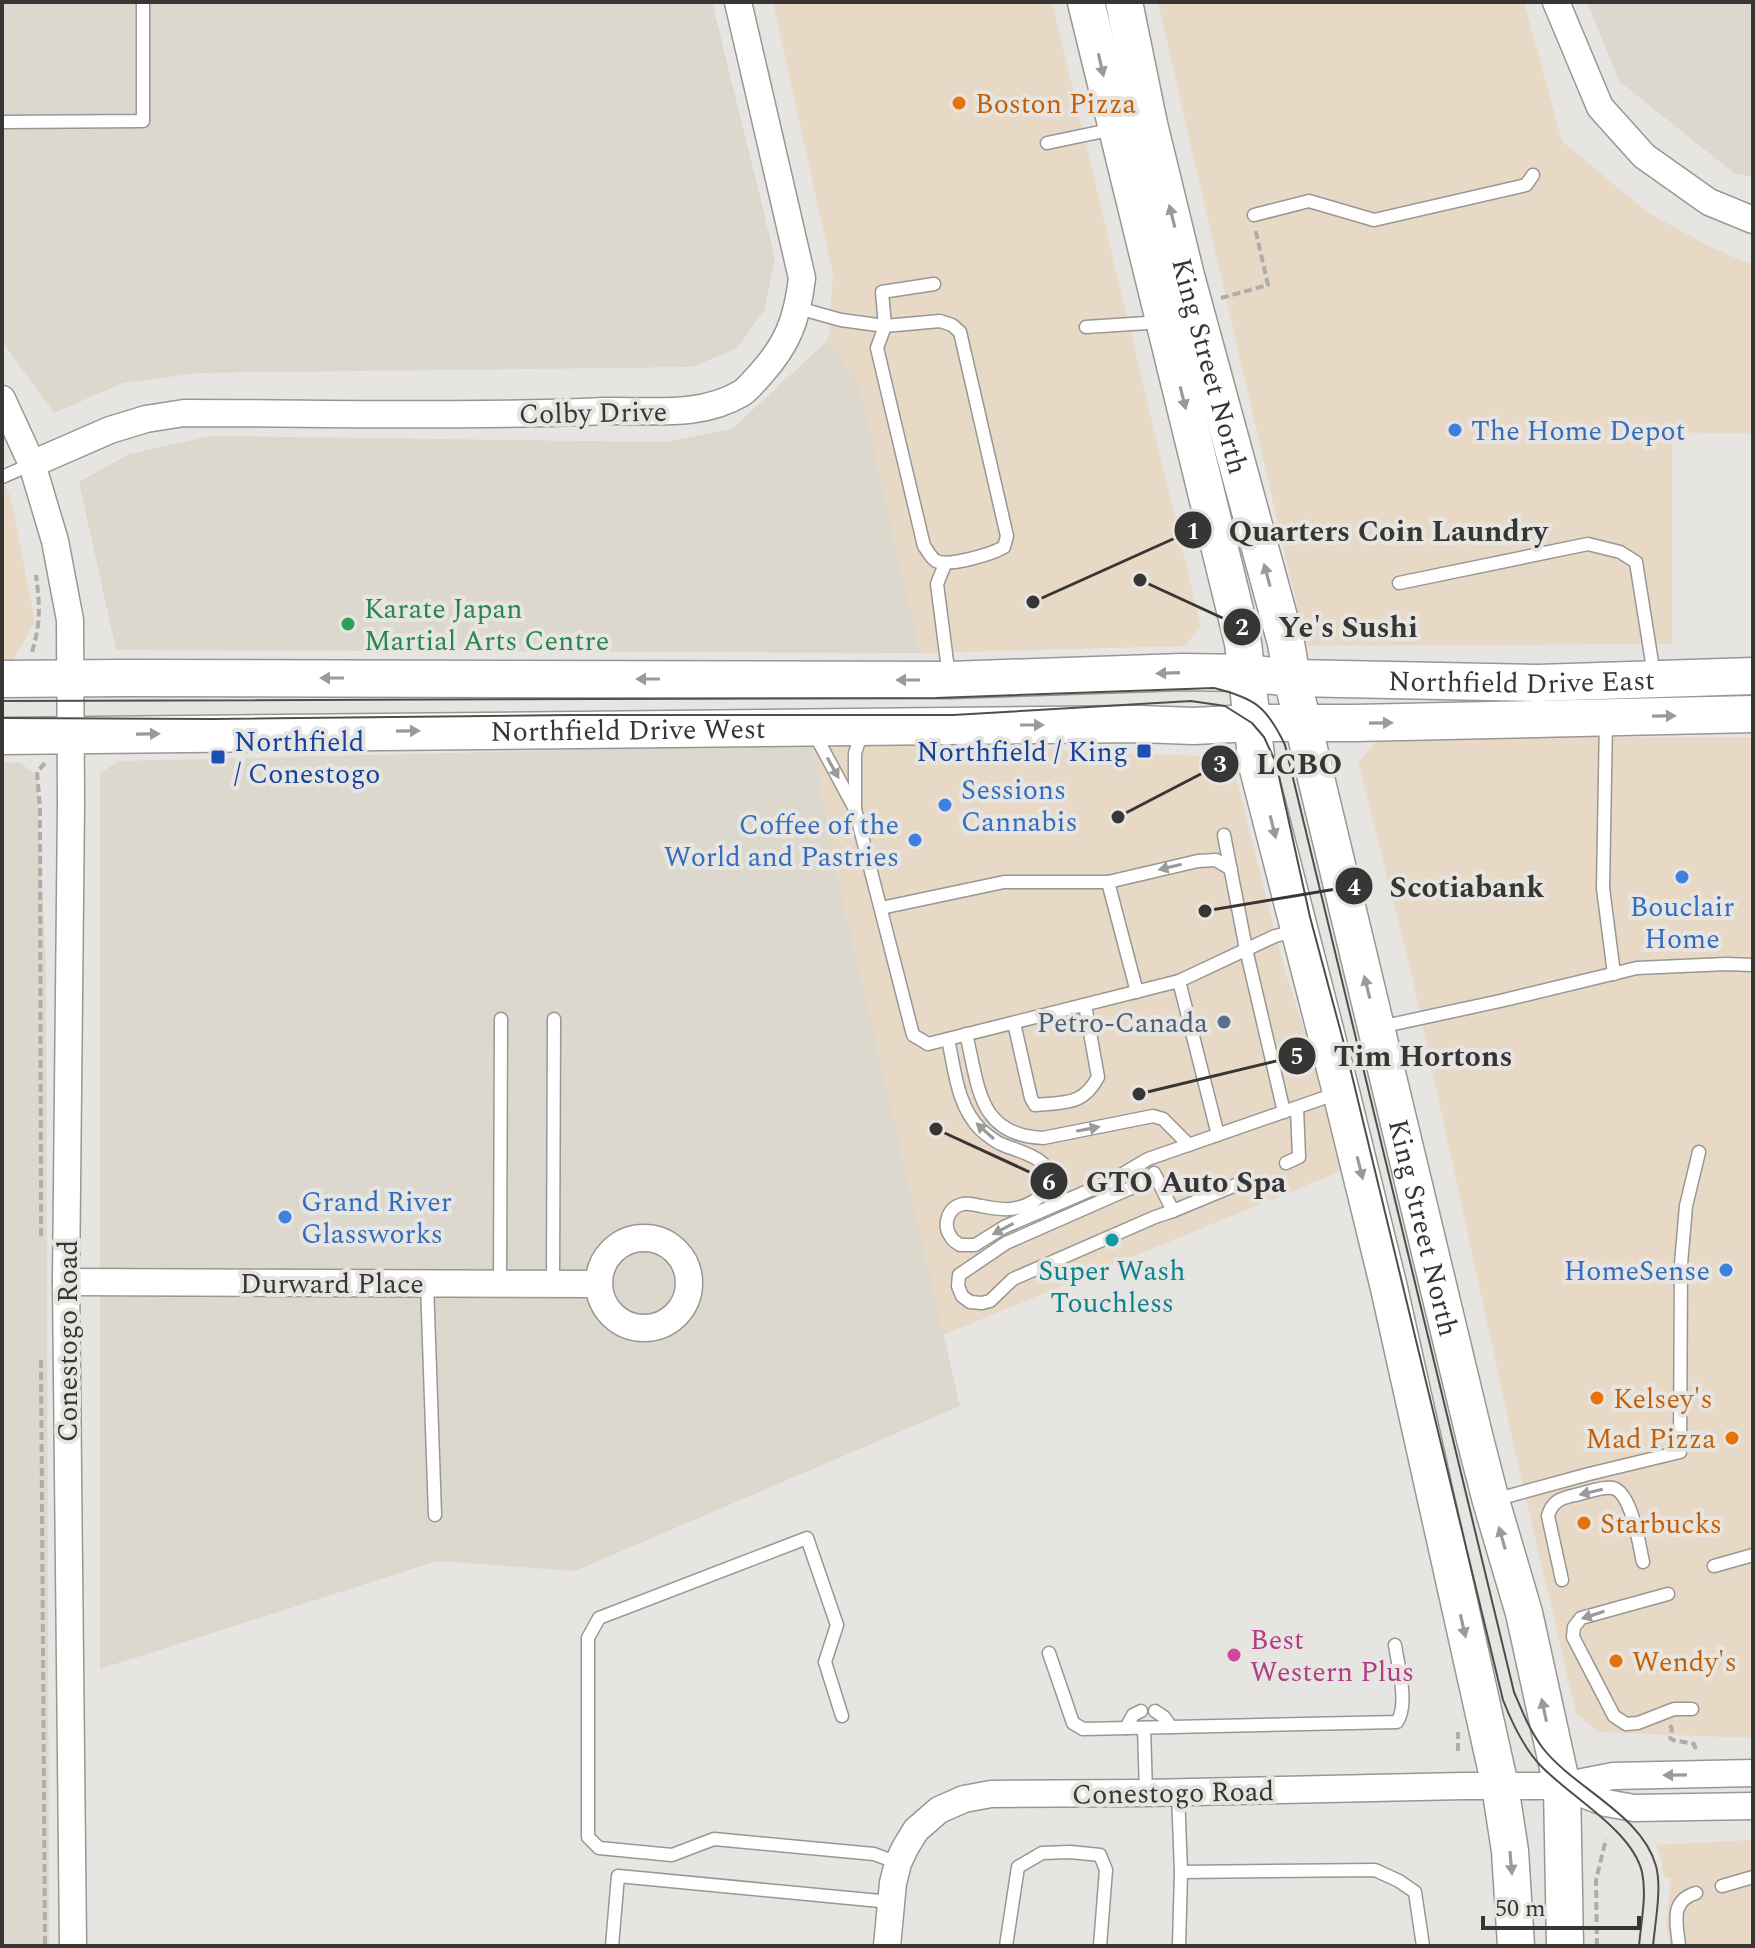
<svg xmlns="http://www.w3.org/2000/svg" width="1755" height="1948" viewBox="0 0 1755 1948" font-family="Spectral,serif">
<rect width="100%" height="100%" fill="#e6e5e1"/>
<g fill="#e8d8c6">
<path d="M 773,2 L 1052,2 L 1201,627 L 1185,646 L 920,653 L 859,384 L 828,340 L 833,274 Z"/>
<path d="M 1158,2 L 1524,2 L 1562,141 L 1647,212 L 1712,248 L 1753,265 L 1753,434 L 1672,432 L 1672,644 L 1306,646 Z"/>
<path d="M 2,480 L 11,498 L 35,622 L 13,660 L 2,659 Z"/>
<path d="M 1753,737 L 1753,1738 L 1598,1732 L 1576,1713 L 1513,1442 L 1412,977 L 1358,762 L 1380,738 Z"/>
<path d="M 897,743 L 1202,756 L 1236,778 L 1284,967 L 1348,1168 L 943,1335 L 845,909 L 812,744 Z"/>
<path d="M 1753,1840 L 1753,1946 L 1670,1946 L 1666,1925 L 1671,1878 L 1664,1877 L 1661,1859 L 1656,1845 Z"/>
</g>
<g fill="#ddd8ce">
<path d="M 2,2 L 712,2 L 775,258 L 764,311 L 737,348 L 692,367 L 198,373 L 123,383 L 54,413 L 2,341 Z"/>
<path d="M 1587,2 L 1753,2 L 1753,177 L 1734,173 L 1619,81 Z"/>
<path d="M 828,340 L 859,384 L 920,653 L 116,650 L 79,482 L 129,454 L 211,436 L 667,442 L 732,429 Z"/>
<path d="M 812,744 L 845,909 L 960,1406 L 575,1571 L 437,1561 L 100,1669 L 100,773 L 119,761 Z"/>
<path d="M 19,762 L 37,776 L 46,967 L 49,1946 L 2,1946 L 2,763 Z"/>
</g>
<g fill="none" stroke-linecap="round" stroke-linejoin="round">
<g stroke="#999794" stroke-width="15">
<g id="service">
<path d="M 2,122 L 143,121 L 143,2"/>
<path d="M 1047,143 L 1114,129"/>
<path d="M 1254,215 L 1309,201 L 1374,220 L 1526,185 L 1533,175"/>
<path d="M 798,308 L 841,320 L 885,326 L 940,321 L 952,325 L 960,332 L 1007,536 L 1004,547 C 992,554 949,567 936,561 C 931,558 928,551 924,546 L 877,348 L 885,326 L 882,292 L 934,284"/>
<path d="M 1086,327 L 1162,322"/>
<path d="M 2,477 L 32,464"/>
<path d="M 945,564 L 937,584 L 949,677"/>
<path d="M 1399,583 L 1588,544 L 1620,552 L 1636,562 L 1654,675"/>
<path d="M 1606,720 L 1603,888 L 1614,974"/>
<path d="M 813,731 L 855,809 L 913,1035 L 928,1044 L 1179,981 L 1275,936 L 1296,931"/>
<path d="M 855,806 L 855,753 L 863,729"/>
<path d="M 1224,835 L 1246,949 L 1284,1112"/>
<path d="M 1108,882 L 1198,861 L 1216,860 L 1231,869"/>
<path d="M 881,908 L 1004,882 L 1108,882 L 1137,992"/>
<path d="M 1179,981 L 1218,1135"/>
<path d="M 1014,1023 L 1031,1098 L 1035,1105 C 1064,1102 1083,1106 1098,1077 L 1085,1005"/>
<path d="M 1380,1027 L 1500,1001 L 1637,968 L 1726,964 L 1753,965"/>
<path d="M 966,1034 C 979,1086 977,1135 1043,1138 L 1153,1116 L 1163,1119 L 1189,1145"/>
<path d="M 948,1039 C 955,1071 957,1106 981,1130 C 987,1135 994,1141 1001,1144 C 1019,1152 1060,1159 1047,1188 C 1044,1194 1038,1198 1034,1201 C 1016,1212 1001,1210 981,1206 C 975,1205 969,1203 963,1204 C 948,1207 942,1225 951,1237 C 953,1241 957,1243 960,1245 L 975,1245 L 1004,1227 L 1109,1182 L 1148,1159 L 1338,1093"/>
<path d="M 1286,1163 L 1299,1157 L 1297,1108"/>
<path d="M 1154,1173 L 1173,1211 L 1243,1182"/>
<path d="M 1156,1177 L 1006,1243 L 959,1275 L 958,1286 L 962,1296 L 970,1302 L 982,1303 L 990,1301 L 1013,1279 L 1155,1217 L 1173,1211"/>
<path d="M 427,1283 L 435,1515"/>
<path d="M 500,1283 L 501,1019"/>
<path d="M 553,1283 L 554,1019"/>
<path d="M 1494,1500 L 1589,1474 L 1680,1452 L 1681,1264 L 1686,1206 L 1699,1152"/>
<path d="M 1714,1566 L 1753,1555"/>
<path d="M 1562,1580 L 1548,1516 C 1552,1501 1561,1498 1575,1495 C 1586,1493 1602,1486 1613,1488 C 1632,1493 1639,1545 1643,1562"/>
<path d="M 1668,1594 L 1581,1618 L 1574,1627 L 1573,1637 L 1614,1716 L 1626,1724 L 1638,1723 L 1674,1709 L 1692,1709"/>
<path d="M 1049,1653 L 1073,1723 L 1083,1729 L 1397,1722 C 1409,1705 1398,1666 1395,1645"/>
<path d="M 1155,1711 L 1164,1717 L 1171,1727"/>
<path d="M 842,1716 L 825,1662 L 837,1625 L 807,1538 L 599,1618 L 588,1638 L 588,1837 L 599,1848 L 672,1855 L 714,1839 L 874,1854 L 898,1863"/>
<path d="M 1126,1728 L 1133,1715 L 1141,1711"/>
<path d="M 1144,1728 L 1146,1793"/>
<path d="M 1178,1793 L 1181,1872 L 1179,1946"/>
<path d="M 1181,1872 L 1375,1870 L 1399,1881 L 1415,1892 L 1423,1946"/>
<path d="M 1722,1886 L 1753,1877"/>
<path d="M 612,1946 L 618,1876 L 891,1902"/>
<path d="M 1006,1946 L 1018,1867 L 1042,1853 L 1070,1852 L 1100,1855 L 1106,1870 L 1100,1946"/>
<path d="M 1679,1946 C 1677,1924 1669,1901 1696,1893"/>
</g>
</g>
<g stroke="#999794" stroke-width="29">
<g id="minor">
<path d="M 1556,2 L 1600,107 L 1644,156 L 1709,202 L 1753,220"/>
<path d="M 2,399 L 32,464 L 55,541 L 70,620 L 71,803 L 66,1282 L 73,1946"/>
<path d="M 32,464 L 110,430 L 146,419 L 184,413 C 325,413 465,417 605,411 C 651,410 700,418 742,393 C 748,389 754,381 759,376 C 788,344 797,320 802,278 L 738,2"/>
<circle cx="644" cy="1283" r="45"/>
<path d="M 66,1282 L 598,1284"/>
<path d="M 1562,1786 L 1606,1803 L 1634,1808 L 1753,1806"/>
<path d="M 887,1946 L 893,1883 L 898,1863 L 905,1848 L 916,1830 L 939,1810 L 964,1799 L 991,1794 L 1146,1793 L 1463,1786 L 1562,1786 L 1613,1776 L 1753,1773"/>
</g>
</g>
<g stroke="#999794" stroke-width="39">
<g id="secondary">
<path d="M 1086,2 L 1243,643 L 1257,765 L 1341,1092 L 1389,1288 L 1500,1786 L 1510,1851 L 1516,1946"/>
<path id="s1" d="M 1124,2 L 1149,124 L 1186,276 L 1286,643 L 1292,678 L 1474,1435 L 1491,1501 L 1524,1613 L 1562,1786 L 1565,1946"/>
<path id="s2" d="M 2,679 L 122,678 L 949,680 L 1182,672 L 1246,673 L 1292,678 L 1538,683 L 1753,676"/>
<path id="s3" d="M 2,736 L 1139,724 L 1194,726 L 1252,723 L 1356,723 L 1753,714"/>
</g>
</g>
<g stroke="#aeadaa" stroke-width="4" stroke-dasharray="8 4" stroke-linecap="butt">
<path d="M 1221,298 L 1268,285 L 1255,228"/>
<path d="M 32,652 C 41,621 40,607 36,575"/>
<path d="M 1215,758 L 1228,769"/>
<path d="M 41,1236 L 40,809 L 37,772 L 45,763"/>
<path d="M 41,1360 L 45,1946"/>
<path d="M 1670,1725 L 1672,1729 L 1670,1738 L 1673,1740 L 1694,1744 L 1696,1750"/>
<path d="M 1458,1751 L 1458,1732"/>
<path d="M 1597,1946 L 1596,1880 L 1606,1839"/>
</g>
<use href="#service" stroke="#fff" stroke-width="12"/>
<use href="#minor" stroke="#fff" stroke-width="26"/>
<use href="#secondary" stroke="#fff" stroke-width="36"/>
<g stroke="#4f4e4d" stroke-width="2">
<path d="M 2,701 L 936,698 L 1214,688 C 1255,698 1267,707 1285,745 L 1514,1692 C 1522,1711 1530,1731 1542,1747 C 1573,1788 1642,1814 1656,1866 C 1662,1888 1655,1923 1653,1946"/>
<path d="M 2,718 L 214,719 L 570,715 L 953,715 L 1191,701 L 1225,706 L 1252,723 L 1264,737 L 1276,763 L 1310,917 L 1347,1055 L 1503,1700 C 1512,1723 1523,1747 1540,1765 C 1569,1796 1632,1830 1642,1872 C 1647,1895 1641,1922 1639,1946"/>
</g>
</g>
<defs><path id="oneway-solid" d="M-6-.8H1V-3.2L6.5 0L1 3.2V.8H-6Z" transform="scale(2)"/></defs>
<g fill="#9b9a9a">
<use href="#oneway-solid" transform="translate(1101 65) rotate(77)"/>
<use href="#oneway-solid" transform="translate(1172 216) rotate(-104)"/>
<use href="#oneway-solid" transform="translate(1183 398) rotate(76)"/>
<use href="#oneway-solid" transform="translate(1267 575) rotate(-105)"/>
<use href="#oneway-solid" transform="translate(1168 673) rotate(178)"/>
<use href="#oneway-solid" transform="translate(332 678) rotate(-180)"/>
<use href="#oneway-solid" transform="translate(648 679) rotate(-180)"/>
<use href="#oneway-solid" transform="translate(908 680) rotate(-180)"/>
<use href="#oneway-solid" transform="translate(1664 716) rotate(-1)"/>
<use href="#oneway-solid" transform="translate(1381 723) rotate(-1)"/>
<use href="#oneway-solid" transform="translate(1032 725)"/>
<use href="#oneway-solid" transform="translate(408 731) rotate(-1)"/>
<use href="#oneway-solid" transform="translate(148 734) rotate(-1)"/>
<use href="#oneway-solid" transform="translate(833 768) rotate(61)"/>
<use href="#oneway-solid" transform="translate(1273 827) rotate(76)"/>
<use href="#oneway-solid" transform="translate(1170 867) rotate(167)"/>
<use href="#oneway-solid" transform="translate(1367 987) rotate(-104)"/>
<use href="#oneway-solid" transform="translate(1088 1129) rotate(-11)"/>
<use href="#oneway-solid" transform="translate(985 1131) rotate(-138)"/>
<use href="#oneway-solid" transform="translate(1360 1168) rotate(76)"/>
<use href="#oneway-solid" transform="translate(1003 1229) rotate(152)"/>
<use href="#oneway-solid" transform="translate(1591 1492) rotate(167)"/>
<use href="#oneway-solid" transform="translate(1502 1538) rotate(-106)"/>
<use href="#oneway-solid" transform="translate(1593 1615) rotate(162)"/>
<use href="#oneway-solid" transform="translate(1463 1626) rotate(77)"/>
<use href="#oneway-solid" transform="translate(1544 1710) rotate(-102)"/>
<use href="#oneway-solid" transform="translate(1675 1775) rotate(179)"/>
<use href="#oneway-solid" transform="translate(1511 1863) rotate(85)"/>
</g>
<g fill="#e8710a" stroke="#e6e5e1" stroke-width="3">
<circle cx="959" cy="103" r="8"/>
<circle cx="1597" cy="1398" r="8"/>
<circle cx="1732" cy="1438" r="8"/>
<circle cx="1584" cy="1523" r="8"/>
<circle cx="1616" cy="1661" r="8"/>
</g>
<g fill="#3f7fe0" stroke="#e6e5e1" stroke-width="3">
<circle cx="1455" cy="430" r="8"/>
<circle cx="945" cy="805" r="8"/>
<circle cx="915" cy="840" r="8"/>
<circle cx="1682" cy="877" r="8"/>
<circle cx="285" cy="1217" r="8"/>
<circle cx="1726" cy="1270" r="8"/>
</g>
<circle fill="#2e9e5b" stroke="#e6e5e1" stroke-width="3" cx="348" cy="624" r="8"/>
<g fill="#1a4fb4" stroke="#e6e5e1" stroke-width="3">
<rect x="1136" y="743" width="16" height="16" rx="4"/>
<rect x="210" y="749" width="16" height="16" rx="4"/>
</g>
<circle fill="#5c6f8a" stroke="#e6e5e1" stroke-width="3" cx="1224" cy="1022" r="8"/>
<circle fill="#0f9aa8" stroke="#e6e5e1" stroke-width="3" cx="1112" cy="1240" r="8"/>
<circle fill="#d1479c" stroke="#e6e5e1" stroke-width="3" cx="1234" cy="1655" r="8"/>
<g text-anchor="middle" stroke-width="8" stroke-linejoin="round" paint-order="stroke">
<g font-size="28" fill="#c56008" stroke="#e6e5e1" text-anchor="start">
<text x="975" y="113">Boston Pizza</text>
<text x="1613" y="1408">Kelsey's</text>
<text x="1716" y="1448" text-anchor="end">Mad Pizza</text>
<text x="1600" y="1533">Starbucks</text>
<text x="1632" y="1671">Wendy's</text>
</g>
<g font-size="28" fill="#373635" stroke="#e6e5e1">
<text dy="10" stroke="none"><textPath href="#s1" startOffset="374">King Street North</textPath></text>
<text transform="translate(593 412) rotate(-1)" y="10">Colby Drive</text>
<text dy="10" stroke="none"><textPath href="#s2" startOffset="1520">Northfield Drive East</textPath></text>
<text dy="10" stroke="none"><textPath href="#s3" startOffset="626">Northfield Drive West</textPath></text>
<text dy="10" stroke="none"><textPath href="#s1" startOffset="1262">King Street North</textPath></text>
<text x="332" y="1293">Durward Place</text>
<text transform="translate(67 1341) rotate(-90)" y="10">Conestogo Road</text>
<text transform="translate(1173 1792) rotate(-1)" y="10">Conestogo Road</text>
</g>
<g font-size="28" fill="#366cbe" stroke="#e6e5e1" text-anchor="start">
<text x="1471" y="440">The Home Depot</text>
<text x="961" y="799">Sessions<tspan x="961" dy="32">Cannabis</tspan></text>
<text x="899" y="834" text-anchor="end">Coffee of the<tspan x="899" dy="32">World and Pastries</tspan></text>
<text x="1682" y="916" text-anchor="middle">Bouclair<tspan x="1682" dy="32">Home</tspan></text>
<text x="301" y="1211">Grand River<tspan x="301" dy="32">Glassworks</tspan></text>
<text x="1710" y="1280" text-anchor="end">HomeSense</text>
</g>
<g font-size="28" fill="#27864d" stroke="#e6e5e1" text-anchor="start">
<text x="364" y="618">Karate Japan<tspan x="364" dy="32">Martial Arts Centre</tspan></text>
</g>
<g font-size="28" fill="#164399" stroke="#e6e5e1" text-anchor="start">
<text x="234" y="751">Northfield<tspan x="234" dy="32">/ Conestogo</tspan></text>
<text x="1128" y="761" text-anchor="end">Northfield / King</text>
</g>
<g font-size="28" fill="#4e5e75" stroke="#e6e5e1" text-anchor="end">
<text x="1208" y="1032">Petro-Canada</text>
</g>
<g font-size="28" fill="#0d838f" stroke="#e6e5e1">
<text x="1112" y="1280">Super Wash<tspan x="1112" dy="32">Touchless</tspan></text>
</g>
<g font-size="28" fill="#b23c85" stroke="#e6e5e1" text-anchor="start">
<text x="1250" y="1649">Best<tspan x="1250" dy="32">Western Plus</tspan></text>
</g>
</g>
<path fill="none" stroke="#373635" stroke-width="3" d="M1033 602L1193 530M1140 580L1242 627M1118 817L1220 764M1205 911L1354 886M1139 1094L1297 1056M936 1129L1049 1181"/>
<g fill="#373635" stroke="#e6e5e1" stroke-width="3">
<circle cx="1033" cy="602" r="8"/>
<circle cx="1140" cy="580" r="8"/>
<circle cx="1118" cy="817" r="8"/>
<circle cx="1205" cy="911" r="8"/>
<circle cx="1139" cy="1094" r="8"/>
<circle cx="936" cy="1129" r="8"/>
<circle cx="1193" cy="530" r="20"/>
<circle cx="1242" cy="627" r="20"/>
<circle cx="1220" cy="764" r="20"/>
<circle cx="1354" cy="886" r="20"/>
<circle cx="1297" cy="1056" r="20"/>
<circle cx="1049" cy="1181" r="20"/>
</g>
<g font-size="24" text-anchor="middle" font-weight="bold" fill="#fff">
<text x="1193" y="539">1</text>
<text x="1242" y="635">2</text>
<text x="1220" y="772">3</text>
<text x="1354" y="895">4</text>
<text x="1297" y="1064">5</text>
<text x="1049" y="1190">6</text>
</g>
<g font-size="30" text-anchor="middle" font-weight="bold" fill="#373635" stroke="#e6e5e1" stroke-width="8" stroke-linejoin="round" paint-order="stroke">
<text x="1388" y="541">Quarters Coin Laundry</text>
<text x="1348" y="637">Ye's Sushi</text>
<text x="1299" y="774">LCBO</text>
<text x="1467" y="897">Scotiabank</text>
<text x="1423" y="1066">Tim Hortons</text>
<text x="1186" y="1192">GTO Auto Spa</text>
</g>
<rect width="1755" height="1948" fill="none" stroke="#373635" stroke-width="8"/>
<path d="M1483 1916v12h156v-12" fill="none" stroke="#373635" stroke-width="4"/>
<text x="1495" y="1916" font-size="24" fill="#373635" stroke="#e6e5e1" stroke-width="6" paint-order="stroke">50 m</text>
</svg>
